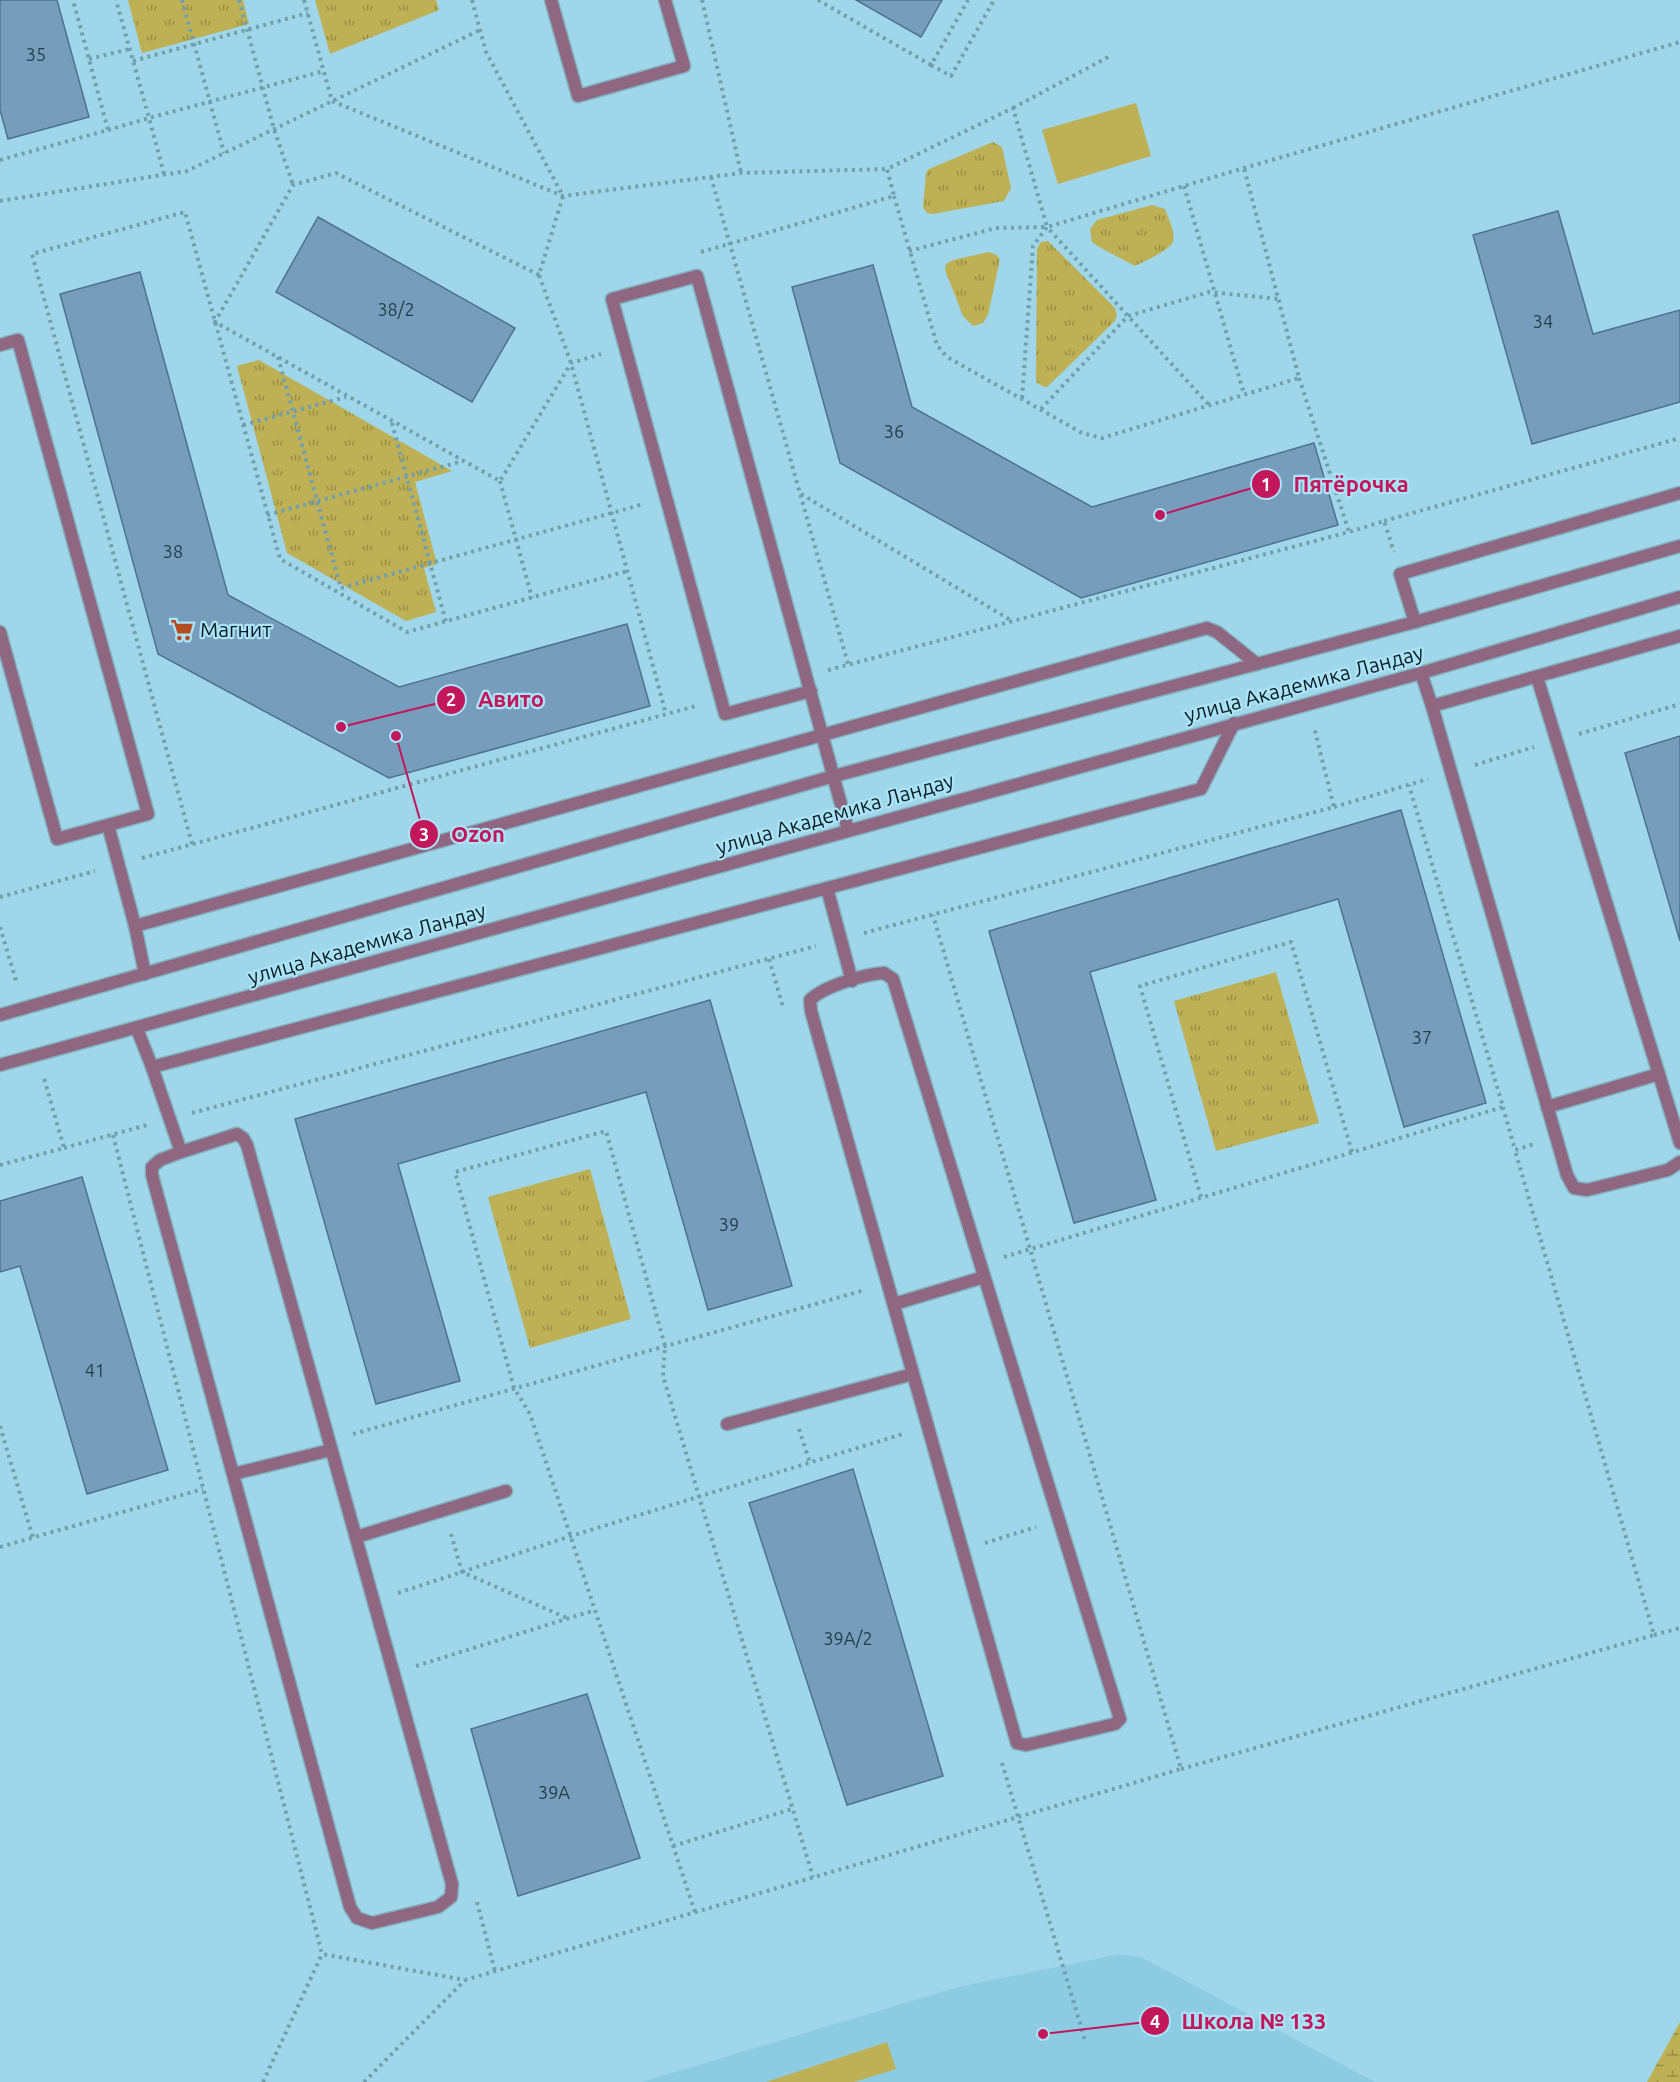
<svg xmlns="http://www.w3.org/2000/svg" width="1680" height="2082" viewBox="0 0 1680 2082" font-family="Ubuntu,sans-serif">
<defs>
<pattern id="grass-tufts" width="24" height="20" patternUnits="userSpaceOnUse" patternTransform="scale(1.5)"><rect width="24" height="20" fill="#bdb055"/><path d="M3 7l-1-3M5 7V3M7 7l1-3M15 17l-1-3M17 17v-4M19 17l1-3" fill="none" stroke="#988f46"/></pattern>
<pattern id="wetland-marsh" width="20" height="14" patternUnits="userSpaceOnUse" patternTransform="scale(1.5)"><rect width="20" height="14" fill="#bdb055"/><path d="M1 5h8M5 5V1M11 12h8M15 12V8" fill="none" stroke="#988f46"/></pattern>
</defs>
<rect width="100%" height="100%" fill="#a0d6e9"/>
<path fill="#8ccbe1" d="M 1120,1954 L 1141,1957 L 1375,2082 L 642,2082 L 958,1987 Z"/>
<g fill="url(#grass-tufts)">
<path d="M 128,0 L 243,0 L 249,24 L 142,53 Z"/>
<path d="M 315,0 L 436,0 L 439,10 L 330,54 Z"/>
<path d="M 993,142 L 1002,147 L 1011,188 L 1004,201 L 933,214 L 927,213 L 923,207 L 926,173 L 929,169 Z"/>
<path d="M 1152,205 L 1165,209 C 1168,218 1176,232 1173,242 C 1170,250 1143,262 1135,266 L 1101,248 L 1092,242 L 1090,229 L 1097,220 Z"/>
<path d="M 1048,241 L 1115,308 L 1117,316 L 1114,322 L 1047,387 L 1044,387 L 1036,382 L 1036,376 L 1037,249 L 1041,242 Z"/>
<path d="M 989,252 L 996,255 L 1000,259 L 988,315 L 983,323 L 973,326 L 963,316 L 945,270 L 946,264 L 953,260 Z"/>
<path d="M 259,360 L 452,471 L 415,482 L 437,564 L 424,568 L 436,612 L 406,621 L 287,553 L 237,366 Z"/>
<path d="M 1276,972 L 1319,1123 L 1216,1151 L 1174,1001 Z"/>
<path d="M 590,1169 L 631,1319 L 530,1348 L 488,1197 Z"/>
</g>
<path fill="url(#wetland-marsh)" d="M 1680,2022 L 1680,2082 L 1647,2082 Z"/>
<g fill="#bdb055">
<path d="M 1136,103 L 1151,156 L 1058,184 L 1042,130 Z"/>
<path d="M 887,2042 L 896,2069 L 854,2082 L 766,2082 Z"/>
</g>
<g fill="#769dbb" stroke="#4d738f" stroke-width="1.5">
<path d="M 0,0 L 57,0 L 89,117 L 8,139 L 0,110 Z"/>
<path d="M 856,0 L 942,0 L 921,37 Z"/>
<path d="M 1558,211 L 1593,334 L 1680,310 L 1680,402 L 1532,444 L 1473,235 Z"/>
<path d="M 318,217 L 515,328 L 472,402 L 276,292 Z"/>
<path d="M 873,265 L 912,407 L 1092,507 L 1314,443 L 1338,525 L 1081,598 L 840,463 L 792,287 Z"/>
<path d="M 140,272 L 228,595 L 399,687 L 627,624 L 650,706 L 389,778 L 158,654 L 60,294 Z"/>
<path d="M 1680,736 L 1680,941 L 1625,753 Z"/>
<path d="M 1401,810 L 1486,1103 L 1404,1127 L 1338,899 L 1090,972 L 1156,1200 L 1074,1223 L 989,931 Z"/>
<path d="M 710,1000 L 792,1286 L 708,1310 L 646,1092 L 398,1164 L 460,1381 L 376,1404 L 295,1119 Z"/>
<path d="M 82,1177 L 168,1470 L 87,1494 L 20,1266 L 0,1272 L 0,1201 Z"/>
<path d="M 853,1469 L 943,1776 L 847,1805 L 749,1503 Z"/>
<path d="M 587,1694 L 640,1858 L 518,1896 L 471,1729 Z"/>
</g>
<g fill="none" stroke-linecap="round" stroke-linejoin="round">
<g stroke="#82b1c2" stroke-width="15">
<g id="service">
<path d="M 551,0 L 578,96 L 684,66 L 665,0"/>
<path d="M 0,345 L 18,340 L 148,814 L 57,839 L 0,632"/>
<path d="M 1537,677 L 1680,1143"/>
<path d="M 811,691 L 725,714 L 612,299 L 697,276 L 848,830"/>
<path d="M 1432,706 L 1567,1175 L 1574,1188 L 1587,1190 L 1668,1170 L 1680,1162"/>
<path d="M 108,825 L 135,926"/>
<path d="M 827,888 L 852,981"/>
<path d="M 884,973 L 893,979 L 1120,1719 L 1115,1724 L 1026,1745 L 1017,1743 L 1014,1733 L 811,1011 L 810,1000 C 824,986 865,974 884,973 Z"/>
<path d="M 152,1067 L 181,1152 L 160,1160 L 152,1167 L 152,1175 L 350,1907 L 357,1918 L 372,1923 L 438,1907 L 451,1897 L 452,1884 L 247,1145 L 243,1138 L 237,1134 L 181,1152"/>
<path d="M 1547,1107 L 1659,1074"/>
<path d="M 894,1304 L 984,1277"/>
<path d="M 727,1424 L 913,1374"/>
<path d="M 233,1474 L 331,1450"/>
<path d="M 356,1537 L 506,1491"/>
</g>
</g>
<g stroke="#82b1c2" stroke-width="15">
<g id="minor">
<path d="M 1415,622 L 1400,574 L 1680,493"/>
<path d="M 1421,673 L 1432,706 L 1680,636"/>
<path d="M 145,974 L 135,926 L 1207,628 L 1217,632 L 1257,664"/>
<path d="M 137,1029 L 152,1067 L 1201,789 L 1234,723"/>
</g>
</g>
<g stroke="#82b1c2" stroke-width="15">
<g id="tertiary">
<path d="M 0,1015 L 834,776 L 1415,622 L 1680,546"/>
<path d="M 0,1065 L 1421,673 L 1680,597"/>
</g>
</g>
<g stroke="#729fae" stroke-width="4" stroke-dasharray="3 4.5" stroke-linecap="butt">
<path d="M 182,0 L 224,153"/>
<path d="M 239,0 L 274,129 L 293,185"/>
<path d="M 304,0 L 332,101 L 563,196 L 741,173 L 887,169"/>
<path d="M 472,0 L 486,52 L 563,196 L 539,275 L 571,363 L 666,714"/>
<path d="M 702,0 L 741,173"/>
<path d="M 818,0 L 931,65 L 968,0"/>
<path d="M 89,59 L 130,49"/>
<path d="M 133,61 L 308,13"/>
<path d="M 931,65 L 951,76 L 994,0"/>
<path d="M 1013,108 L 1112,55"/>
<path d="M 108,130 L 149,118 L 116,0"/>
<path d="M 0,160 L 108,130 L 73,0"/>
<path d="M 164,174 L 149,118 L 324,71"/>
<path d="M 711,177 L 848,664"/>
<path d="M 1184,186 L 1244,394"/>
<path d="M 894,196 L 937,345 L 947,357 L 1082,433 L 1102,438 L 1299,378 L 1244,168"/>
<path d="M 0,201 L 187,171 L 480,30"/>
<path d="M 909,251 L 996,228 L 1046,227"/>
<path d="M 701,252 L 894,196 L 887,169 L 1013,108 L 1047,227 L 1244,168 L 1680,42"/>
<path d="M 539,275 L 336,173 L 293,185 L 215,322 L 500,481 L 571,363 L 601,354"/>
<path d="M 278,357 L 341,589"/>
<path d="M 1299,378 L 1349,532"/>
<path d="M 1022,398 L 1033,246 L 1047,227 L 1209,405"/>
<path d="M 1041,409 L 1128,316 L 1209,292 L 1279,299"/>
<path d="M 392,423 L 446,622"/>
<path d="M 243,425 L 346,397"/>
<path d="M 500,481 L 532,598"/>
<path d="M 801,494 L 1012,621"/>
<path d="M 267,515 L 463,461"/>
<path d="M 1384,521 L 1680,438"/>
<path d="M 341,588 L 644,504"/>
<path d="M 828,670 L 1349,532 L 1384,521 L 1394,552"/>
<path d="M 1579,734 L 1680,704"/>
<path d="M 1475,765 L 1534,747"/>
<path d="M 1334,807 L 1428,779"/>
<path d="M 192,844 L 32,254 L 185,212 L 280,559 L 407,632 L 627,571"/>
<path d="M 142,858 L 696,706"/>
<path d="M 0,897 L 95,871"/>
<path d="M 0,927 L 17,984"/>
<path d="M 864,933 L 1334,807 L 1314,727"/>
<path d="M 769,959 L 783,1007"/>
<path d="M 1503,1107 L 1515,1150 L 1534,1144"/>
<path d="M 192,1113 L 816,946"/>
<path d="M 113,1135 L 322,1954 L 465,1980 L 1181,1769 L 933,915"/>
<path d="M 64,1148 L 147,1125"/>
<path d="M 0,1165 L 64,1148 L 44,1078"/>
<path d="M 1201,1197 L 1140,986 L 1291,942 L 1352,1152"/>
<path d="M 1004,1257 L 1503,1107 L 1409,785"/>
<path d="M 0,1426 L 33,1538"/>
<path d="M 799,1429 L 810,1463"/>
<path d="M 353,1434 L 865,1290"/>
<path d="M 451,1534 L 462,1572 L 567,1618"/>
<path d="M 985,1543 L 1036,1527"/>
<path d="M 0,1547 L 203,1489"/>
<path d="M 398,1593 L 571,1536 L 906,1433"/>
<path d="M 1654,1635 L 1680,1628"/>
<path d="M 416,1666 L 595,1610"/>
<path d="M 1002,1763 L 1085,2040"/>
<path d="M 1181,1769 L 1654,1635 L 1515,1150"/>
<path d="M 673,1846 L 792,1809"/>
<path d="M 477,1902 L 495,1971"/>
<path d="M 695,1912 L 530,1414 L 514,1388 L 455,1172 L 606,1131 L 665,1346 L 663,1376 L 813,1877"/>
<path d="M 263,2082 L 322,1954"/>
<path d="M 364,2082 L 465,1980"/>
</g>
<use href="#service" stroke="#8f6780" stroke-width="12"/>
<use href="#minor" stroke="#8f6780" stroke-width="12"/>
<use href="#tertiary" stroke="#8f6780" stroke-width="12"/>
</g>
<defs>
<g id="supermarket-bare" transform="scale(1.8)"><path d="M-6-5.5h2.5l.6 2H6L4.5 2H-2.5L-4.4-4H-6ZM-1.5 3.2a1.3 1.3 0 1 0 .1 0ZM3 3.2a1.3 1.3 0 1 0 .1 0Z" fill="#b24c21" stroke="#ace3f6" stroke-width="2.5" paint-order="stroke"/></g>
</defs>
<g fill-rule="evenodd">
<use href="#supermarket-bare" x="182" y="630"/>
</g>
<g text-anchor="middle" stroke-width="4.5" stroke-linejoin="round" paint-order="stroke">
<g font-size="18" fill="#243e4a">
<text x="36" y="61">35</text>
<text x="396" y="316">38/2</text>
<text x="1543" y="328">34</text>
<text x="894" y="438">36</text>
<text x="173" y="558">38</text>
<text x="1422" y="1044">37</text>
<text x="729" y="1231">39</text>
<text x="95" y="1377">41</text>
<text x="848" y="1645">39А/2</text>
<text x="554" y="1799">39А</text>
</g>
<g font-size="21" fill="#081e25" stroke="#ace3f6" text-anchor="start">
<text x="200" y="637">Магнит</text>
</g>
<g font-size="21" fill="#081e25" stroke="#ace3f6">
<text transform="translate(1304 684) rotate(-15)" y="7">улица Академика Ландау</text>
<text transform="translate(835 814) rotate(-16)" y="7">улица Академика Ландау</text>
<text transform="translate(367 944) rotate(-16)" y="7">улица Академика Ландау</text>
</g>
</g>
<path fill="none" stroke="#c2185b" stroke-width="2" d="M1160 515L1266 484M341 727L451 700M396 736L424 834M1043 2034L1155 2021"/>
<g fill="#c2185b" stroke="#ace3f6" stroke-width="2">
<circle cx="1160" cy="515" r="6"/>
<circle cx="341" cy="727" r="6"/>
<circle cx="396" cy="736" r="6"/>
<circle cx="1043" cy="2034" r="6"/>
<circle cx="1266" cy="484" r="15"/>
<circle cx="451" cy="700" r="15"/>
<circle cx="424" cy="834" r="15"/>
<circle cx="1155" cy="2021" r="15"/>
</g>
<g font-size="18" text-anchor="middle" font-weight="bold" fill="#fff">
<text x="1266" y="491">1</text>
<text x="451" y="706">2</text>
<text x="424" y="841">3</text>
<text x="1155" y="2028">4</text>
</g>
<g font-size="22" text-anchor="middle" font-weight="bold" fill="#c2185b" stroke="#ace3f6" stroke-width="4.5" stroke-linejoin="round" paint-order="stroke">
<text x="1351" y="492">Пятёрочка</text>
<text x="511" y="707">Авито</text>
<text x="478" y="842">Ozon</text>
<text x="1254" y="2029">Школа № 133</text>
</g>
</svg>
